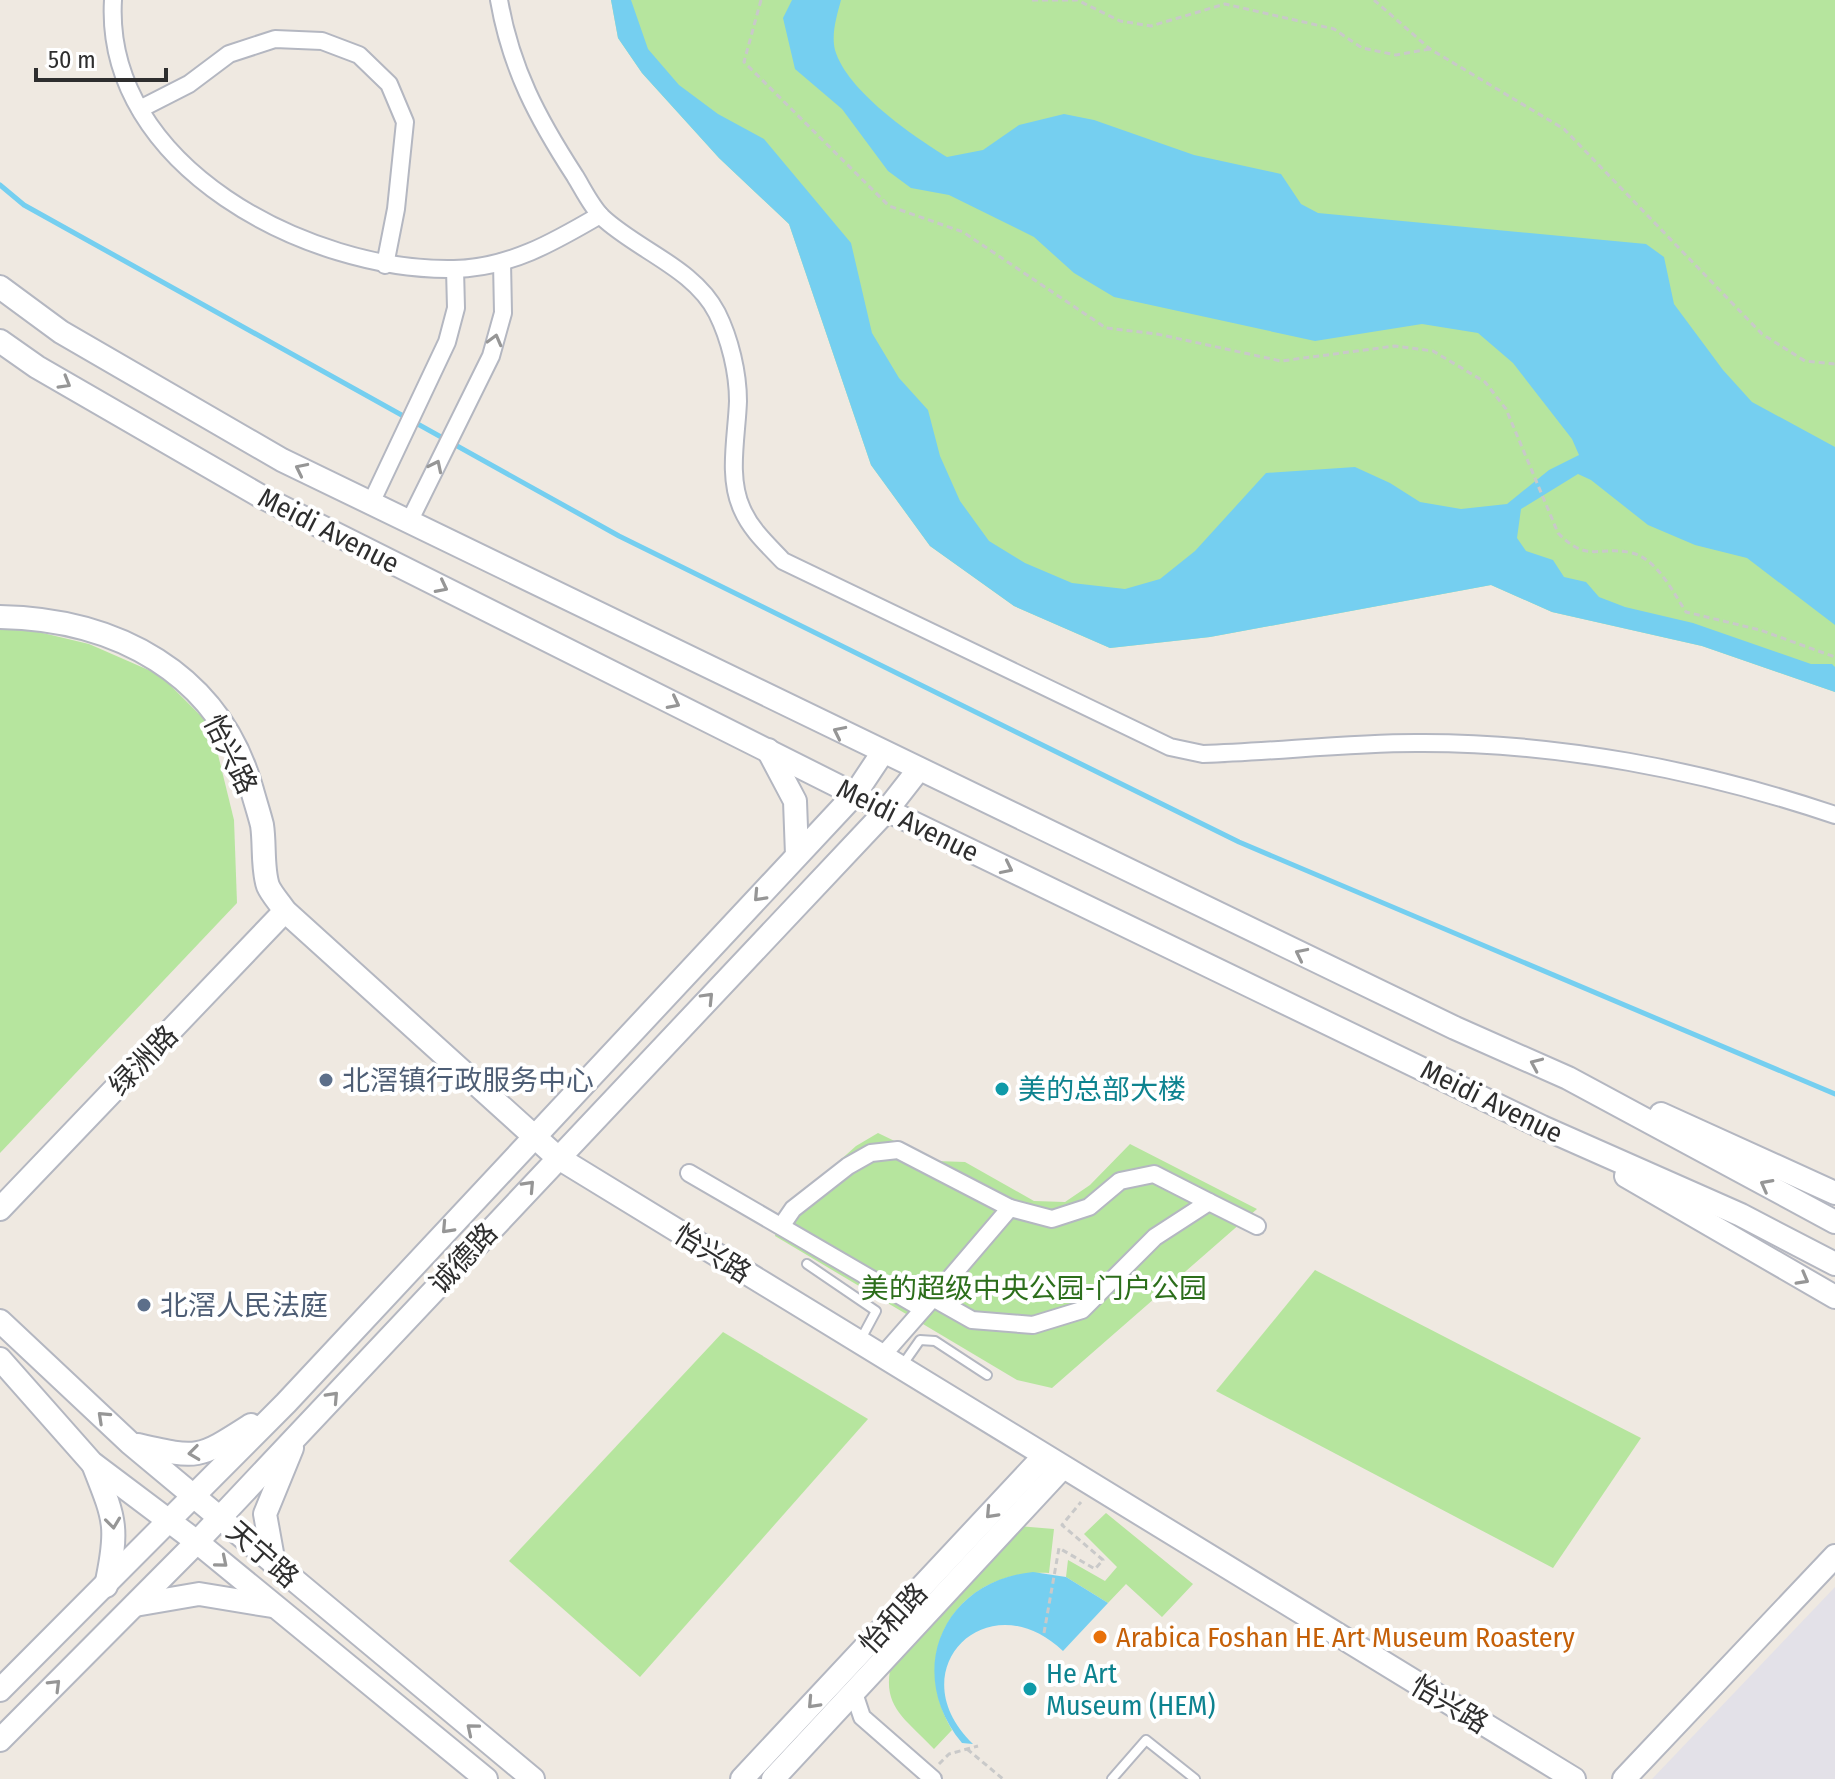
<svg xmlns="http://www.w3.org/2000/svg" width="1835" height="1779" viewBox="0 0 1835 1779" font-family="'Fira Sans Condensed','Noto Sans SC',sans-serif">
<rect width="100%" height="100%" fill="#efe9e1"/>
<path fill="#e3e1e8" d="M 1835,1587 L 1835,1779 L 1652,1779 Z"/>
<g fill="#b6e59e">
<path d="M 611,0 L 1835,0 L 1835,692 L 1702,646 L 1552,612 L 1491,585 L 1210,637 L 1110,648 L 1014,606 L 930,546 L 871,465 L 789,224 L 719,158 L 642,73 L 618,38 Z"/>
<path d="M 26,629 L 89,644 L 160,675 L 211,726 L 234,820 L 237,903 L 0,1153 L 0,630 Z"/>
<path d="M 878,1133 L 936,1161 L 965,1162 L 1034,1201 L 1065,1202 L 1090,1185 L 1130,1144 L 1257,1209 L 1052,1388 L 1017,1380 L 775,1236 L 781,1213 L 856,1146 Z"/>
<path d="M 1315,1270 L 1641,1438 L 1553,1568 L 1216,1391 Z"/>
<path d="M 723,1332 L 868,1419 L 640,1677 L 509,1561 Z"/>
<path d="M 1106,1513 L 1193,1584 L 1162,1617 L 1126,1584 L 1108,1603 L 1066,1577 L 1068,1560 L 1105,1581 L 1117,1567 L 1084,1534 Z"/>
<path d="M 1018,1526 L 1054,1529 L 1049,1573 C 959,1568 906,1651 952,1730 L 934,1749 C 903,1716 879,1706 893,1657 Z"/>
</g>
<g fill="#75cff0">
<path d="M 611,0 L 631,0 L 648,49 L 679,85 L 718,114 L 764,139 L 851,243 L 872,333 L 899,378 L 928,410 L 940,456 L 960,501 L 989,541 L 1025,563 L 1072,583 L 1125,589 L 1160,579 L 1195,551 L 1266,473 L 1355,467 L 1390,483 L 1420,502 L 1461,509 L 1507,504 L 1549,470 L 1579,455 L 1572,439 L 1513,363 L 1478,333 L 1422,324 L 1315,341 L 1114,297 L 1074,273 L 1034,237 L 949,195 L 911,188 L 888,171 L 842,109 L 795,69 L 783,18 L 792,0 L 841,0 C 837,15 831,34 835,50 C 847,91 913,136 947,157 L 983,150 L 1019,125 L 1064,114 L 1094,120 L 1194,155 L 1281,174 L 1301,204 L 1318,213 L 1646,244 L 1664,257 L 1674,304 L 1723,370 L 1752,402 L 1835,447 L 1835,625 L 1747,558 L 1695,545 L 1648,525 L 1591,480 L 1578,474 L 1521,509 L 1517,538 L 1526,551 L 1553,560 L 1564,577 L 1586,582 L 1599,597 L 1625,607 L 1693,623 L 1811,664 L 1832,664 L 1835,667 L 1835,692 L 1702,646 L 1552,612 L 1491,585 L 1210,637 L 1110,648 L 1014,606 L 930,546 L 871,465 L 789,224 L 719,158 L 642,73 L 618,38 Z"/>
<path d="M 1033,1572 L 1066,1577 L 1108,1603 L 1063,1651 C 987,1579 897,1671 973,1744 L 962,1743 C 904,1673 942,1581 1033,1572 Z"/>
</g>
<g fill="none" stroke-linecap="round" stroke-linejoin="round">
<path stroke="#75cff0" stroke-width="5" d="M 0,185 L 24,205 L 619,536 L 1239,842 L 1835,1094"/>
<g stroke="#b4b7c1" stroke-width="12">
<g id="lane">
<path d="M 807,1264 L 876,1311 L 861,1339"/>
<path d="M 901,1367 L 920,1340 L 935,1341 L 987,1375"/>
<path d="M 1112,1779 L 1146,1740 L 1195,1779"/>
</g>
</g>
<g stroke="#b4b7c1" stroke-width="20">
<g id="street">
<path d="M 113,0 C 103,167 310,272 454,269 C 509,268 554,242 600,215"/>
<path d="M 499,0 C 511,69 538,119 575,176 C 583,189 591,206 602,217 C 637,250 694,268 717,313 C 730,339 738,373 738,401 C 737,435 727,477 742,509 C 751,530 768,545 783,561 L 1170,747 L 1203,754 C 1274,752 1344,743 1416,743 C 1556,742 1702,770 1835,815"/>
<path d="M 140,109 L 189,84 L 229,54 L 275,39 L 322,41 L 359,55 L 389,84 L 405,122 L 396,209 L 385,265"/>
<path d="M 371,503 L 447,342 L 456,308 L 455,269"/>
<path d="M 409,522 L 491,356 L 503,313 L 502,262"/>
<path d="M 689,1173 L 923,1309"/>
<path d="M 782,1225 L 793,1209 L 848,1166 L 871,1153 L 898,1150 L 1010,1208"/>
<path d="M 933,1298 L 1010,1208 L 1052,1219 L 1089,1207 L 1120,1181 L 1154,1174 L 1209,1202"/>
<path d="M 882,1356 L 933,1298 L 972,1320 L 1033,1325 L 1082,1310 L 1155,1237 L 1209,1202 L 1257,1226"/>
<path d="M 854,1693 L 862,1717 L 933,1779"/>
</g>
</g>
<g stroke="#b4b7c1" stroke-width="26">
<g id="secondary">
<path d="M 0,287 L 61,332 L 282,460 L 1455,1028 L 1568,1078 L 1835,1222"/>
<path d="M 0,341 L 37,367 L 262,497 L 872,803 L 1542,1127 L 1741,1215 L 1835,1264"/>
<path d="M 0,617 C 115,619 219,672 252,790 C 255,801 259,813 262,825 C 265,844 262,868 268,886 C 272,895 280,903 285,911 L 557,1157 L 1574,1779"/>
<path d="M 768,750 L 795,801 L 797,855"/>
<path d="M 1661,1114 L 1835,1193"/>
<path d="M 1626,1176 L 1835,1297"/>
<path d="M 0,1209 L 285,911"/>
<path d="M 0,1321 L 130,1443 L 533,1779"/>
<path d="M 0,1359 L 92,1463 L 197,1542 L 486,1779"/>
<path d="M 138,1445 C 199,1459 198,1459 251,1425"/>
<path d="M 93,1464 C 115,1520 119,1526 106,1586"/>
<path d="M 274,1564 L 265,1514 L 292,1448"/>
<path d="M 135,1605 L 199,1594 L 272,1606"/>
<path d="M 0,1690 L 286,1403 L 855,794 L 883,752"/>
<path d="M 0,1740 L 197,1542 L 887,810 L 919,769"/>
<path d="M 742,1779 L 1044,1456"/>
<path d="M 773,1779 L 1062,1468"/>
<path d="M 1624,1779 L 1835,1556"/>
</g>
</g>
<g stroke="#c9c9c9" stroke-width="3" stroke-dasharray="6 4" stroke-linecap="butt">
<path d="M 761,0 L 744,62 L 889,206 L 963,232 L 1106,328 L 1157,334 L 1281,361 L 1395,346 L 1433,351 L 1485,382 L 1506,409 L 1558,533 C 1588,564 1598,545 1632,553 C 1657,559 1673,592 1686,612 L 1760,630 L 1835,657"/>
<path d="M 1032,0 L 1077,0 L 1120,21 L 1151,26 L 1225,4 L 1334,29 L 1362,48 L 1396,55 L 1430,49"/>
<path d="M 1374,0 L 1430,49 L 1564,129 L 1762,334 L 1805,361 L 1835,364"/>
<path d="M 1044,1633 L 1059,1548 L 1095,1569 L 1103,1560 L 1062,1525 L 1081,1502"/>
<path d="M 967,1749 L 1003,1779"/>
<path d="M 939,1764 L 949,1754 L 978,1746"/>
</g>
<use href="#lane" stroke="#fff" stroke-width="8"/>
<use href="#street" stroke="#fff" stroke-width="16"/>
<use href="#secondary" stroke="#fff" stroke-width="22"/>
</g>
<defs><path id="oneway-chevron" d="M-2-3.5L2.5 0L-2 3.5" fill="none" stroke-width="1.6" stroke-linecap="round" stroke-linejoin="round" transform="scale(2)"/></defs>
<g stroke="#969696">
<use href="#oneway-chevron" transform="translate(495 340) rotate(-75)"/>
<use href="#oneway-chevron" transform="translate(65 383) rotate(30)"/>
<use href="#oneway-chevron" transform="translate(436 466) rotate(-64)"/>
<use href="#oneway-chevron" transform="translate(301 469) rotate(-154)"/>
<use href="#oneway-chevron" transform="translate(442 587) rotate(27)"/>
<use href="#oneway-chevron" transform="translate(674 703) rotate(27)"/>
<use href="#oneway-chevron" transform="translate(839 732) rotate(-154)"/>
<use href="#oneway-chevron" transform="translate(1007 868) rotate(26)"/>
<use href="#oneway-chevron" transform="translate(759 896) rotate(133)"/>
<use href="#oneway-chevron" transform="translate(1301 954) rotate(-154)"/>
<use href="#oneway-chevron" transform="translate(708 998) rotate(-46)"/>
<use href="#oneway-chevron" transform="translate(1536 1064) rotate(-156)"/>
<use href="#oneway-chevron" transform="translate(1766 1185) rotate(-152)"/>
<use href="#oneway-chevron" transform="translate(529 1186) rotate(-47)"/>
<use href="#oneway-chevron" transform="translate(447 1228) rotate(133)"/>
<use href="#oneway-chevron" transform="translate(1803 1279) rotate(29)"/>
<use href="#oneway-chevron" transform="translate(333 1397) rotate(-47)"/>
<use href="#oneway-chevron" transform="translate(103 1417) rotate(-137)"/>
<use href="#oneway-chevron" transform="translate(194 1453) rotate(173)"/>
<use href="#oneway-chevron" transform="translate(991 1513) rotate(133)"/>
<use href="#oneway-chevron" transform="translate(113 1523) rotate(83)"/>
<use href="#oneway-chevron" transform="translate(222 1562) rotate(40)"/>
<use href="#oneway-chevron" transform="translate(55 1685) rotate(-45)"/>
<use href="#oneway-chevron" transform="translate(813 1703) rotate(133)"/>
<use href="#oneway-chevron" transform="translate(472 1729) rotate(-140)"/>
</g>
<g fill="#5c6f8a" stroke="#fff" stroke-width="3">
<circle cx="326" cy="1080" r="8"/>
<circle cx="144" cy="1305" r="8"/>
</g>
<g fill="#0f9aa8" stroke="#fff" stroke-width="3">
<circle cx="1002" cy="1089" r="8"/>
<circle cx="1030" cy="1689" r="8"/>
</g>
<circle fill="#e8710a" stroke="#fff" stroke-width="3" cx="1100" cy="1637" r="8"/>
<g text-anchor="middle" stroke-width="8" stroke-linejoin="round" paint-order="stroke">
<g font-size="28" fill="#2e2e2e" stroke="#fff">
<text transform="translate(329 530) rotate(27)" y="10">Meidi Avenue</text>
<text transform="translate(231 754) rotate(64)" y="10">怡兴路</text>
<text transform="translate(908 820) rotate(26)" y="10">Meidi Avenue</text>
<text transform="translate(143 1060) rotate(-46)" y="10">绿洲路</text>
<text transform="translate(1492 1101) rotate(26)" y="10">Meidi Avenue</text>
<text transform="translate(713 1253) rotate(32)" y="10">怡兴路</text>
<text transform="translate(463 1258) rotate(-47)" y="10">诚德路</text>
<text transform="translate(263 1554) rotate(41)" y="10">天宁路</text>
<text transform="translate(893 1618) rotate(-47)" y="10">怡和路</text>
<text transform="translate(1450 1704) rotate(31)" y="10">怡兴路</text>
</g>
<g font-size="28" fill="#4e5e75" stroke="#fff" text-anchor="start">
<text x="342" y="1090">北滘镇行政服务中心</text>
<text x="160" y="1315">北滘人民法庭</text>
</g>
<g font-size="28" fill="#0d838f" stroke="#fff" text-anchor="start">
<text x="1018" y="1099">美的总部大楼</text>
<text x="1046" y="1683">He Art<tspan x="1046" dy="32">Museum (HEM)</tspan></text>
</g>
<g font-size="28" fill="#2c6e1b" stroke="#fff">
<text x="1034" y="1298">美的超级中央公园-门户公园</text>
</g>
<g font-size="28" fill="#c56008" stroke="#fff" text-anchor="start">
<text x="1116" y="1647">Arabica Foshan HE Art Museum Roastery</text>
</g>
</g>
<path d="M36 68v12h130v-12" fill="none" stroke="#2e2e2e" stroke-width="4"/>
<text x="48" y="68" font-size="24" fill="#2e2e2e" stroke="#ffffff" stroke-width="6" paint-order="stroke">50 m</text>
</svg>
